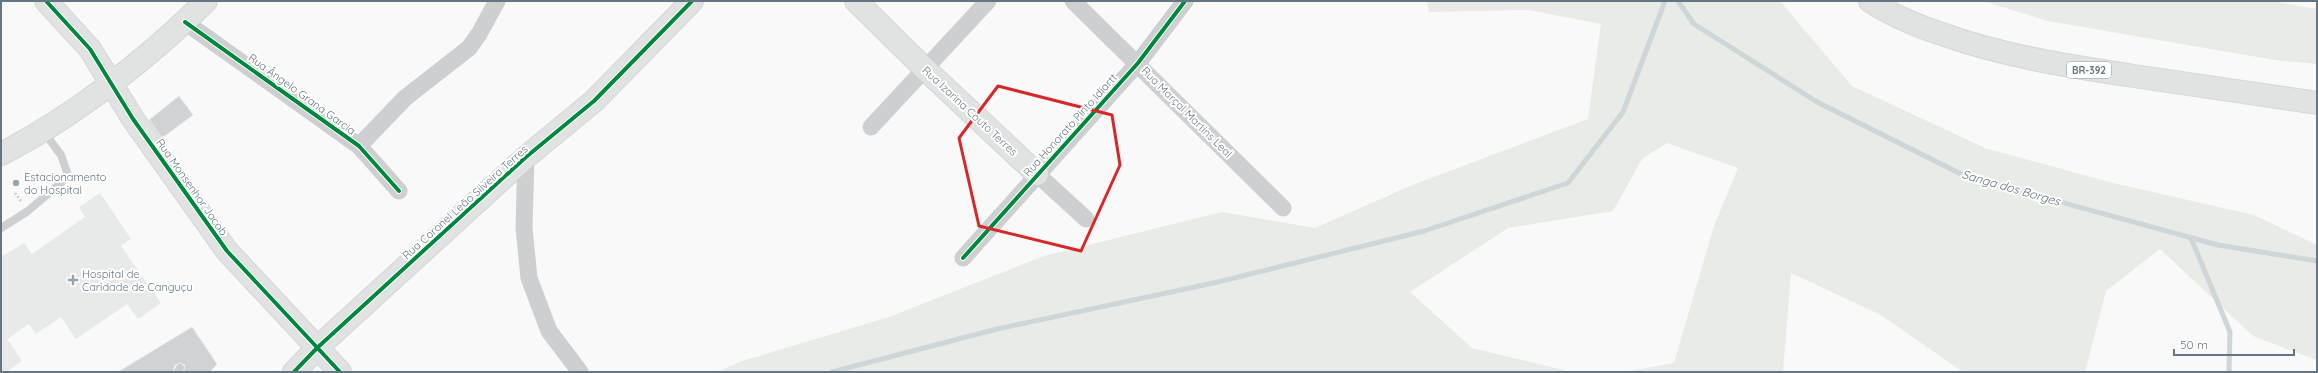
<svg xmlns="http://www.w3.org/2000/svg" width="2318" height="373" viewBox="0 0 2318 373" font-family="Quicksand,sans-serif">
<rect width="100%" height="100%" fill="#f9f9f9"/>
<path fill="#e8e9e9" d="M 100,193 L 131,239 L 121,246 L 161,303 L 138,319 L 127,304 L 76,339 L 61,317 L 36,334 L 29,324 L 7,339 L 22,361 L 6,372 L 1,372 L 1,257 L 24,243 L 32,254 L 85,217 L 79,207 Z"/>
<g fill="#e8ebe6">
<path d="M 1427,1 L 1780,1 L 1852,86 L 1985,148 L 2113,183 L 2254,215 L 2317,245 L 2317,360 L 2253,336 L 2160,249 L 2106,291 L 2085,372 L 1963,372 L 1881,315 L 1791,273 L 1783,372 L 1625,372 L 1674,363 L 1714,226 L 1738,168 L 1667,143 L 1642,159 L 1613,211 L 1508,228 L 1410,292 L 1472,348 L 1571,372 L 717,372 L 742,361 L 889,317 L 1044,256 L 1222,212 L 1315,228 L 1410,186 L 1588,119 L 1601,24 L 1529,10 L 1429,12 Z"/>
<path d="M 1983,1 L 2271,1 L 2317,9 L 2317,64 L 2275,60 L 2048,21 Z"/>
</g>
<g fill="none" stroke-linecap="round" stroke-linejoin="round">
<g stroke="#ced6d9" stroke-width="5">
<path d="M 1678,1 L 1694,24 L 1817,102 L 1965,176 L 2218,245 L 2317,261"/>
<path d="M 2191,238 L 2230,332 L 2229,372"/>
<path d="M 832,372 L 997,329 L 1218,282 L 1424,231 L 1568,183 L 1623,112 L 1665,1"/>
</g>
</g>
<g fill="#d0d2d3" stroke="#e8e8e8">
<path d="M 179,96 L 193,115 L 162,138 L 149,120 Z"/>
<path d="M 192,327 L 217,364 L 210,372 L 184,372 L 185,365 L 180,363 L 175,365 L 173,372 L 118,372 Z"/>
</g>
<g fill="none" stroke-linecap="round" stroke-linejoin="round">
<g stroke="#d5d6d7" stroke-width="24">
<g id="secondary">
<path d="M 46,1 L 90,49 L 133,119 L 227,251 L 340,372"/>
<path d="M 856,1 L 925,69 L 1037,174"/>
<path d="M 1,154 C 73,117 148,59 206,1"/>
<path d="M 294,372 L 317,348 L 526,157 L 594,101 L 692,1"/>
</g>
</g>
<g stroke="#d5d6d6" stroke-width="24">
<path id="highway" d="M 1870,1 C 1891,15 1915,25 1939,33 C 2002,56 2068,66 2134,76 C 2195,85 2256,94 2317,103"/>
</g>
<path stroke="#cbcccd" stroke-width="2.5" stroke-dasharray="2 2" stroke-linecap="butt" d="M 15,193 L 21,201"/>
<g stroke="#cecfd0" stroke-width="8">
<path d="M 1,228 L 28,211 L 65,179 L 68,175 L 61,155 L 43,131"/>
<path d="M 178,372 L 180,368"/>
</g>
<g stroke="#cecfd0" stroke-width="17">
<path d="M 1073,1 L 1283,208"/>
<path d="M 185,22 L 359,146 L 399,191"/>
<path d="M 871,127 L 988,1"/>
<path d="M 359,146 L 405,98 L 469,48 L 479,34 L 497,1"/>
<path d="M 526,157 L 524,228 L 529,278 L 549,331 L 580,372"/>
<path d="M 1037,174 L 1086,219"/>
<path d="M 963,258 L 1138,63 L 1185,1"/>
</g>
<use href="#secondary" stroke="#e1e2e2" stroke-width="22"/>
<use href="#highway" stroke="#e1e2e2" stroke-width="22"/>
<g stroke="#fff" stroke-width="6">
<g id="cycleway">
<path d="M 46,1 L 90,49 L 133,119 L 227,251 L 340,372"/>
<path d="M 185,22 L 359,146 L 399,191"/>
<path d="M 963,258 L 1138,63 L 1185,1"/>
<path d="M 294,372 L 317,348 L 526,157 L 594,101 L 692,1"/>
</g>
</g>
<use href="#cycleway" stroke="#00873e" stroke-width="4"/>
</g>
<path fill="none" stroke="#d62828" stroke-width="3" stroke-linejoin="round" d="M 998,86 L 1112,115 L 1120,165 L 1081,251 L 979,226 L 959,138 Z"/>
<g fill="#99a4ac" stroke="#fff" stroke-width="1.5">
<circle cx="16" cy="183" r="4"/>
<path d="M71 274h4v4h4v4h-4v4h-4v-4h-4v-4h4z"/>
</g>
<g text-anchor="middle" stroke-width="4" stroke-linejoin="round" paint-order="stroke">
<rect fill="#fff" stroke="#939fa8" stroke-width="1" x="2067" y="62" width="44" height="16" rx="3"/>
<g font-size="10" font-weight="bold" fill="#657683">
<text x="2089" y="74">BR-392</text>
</g>
<g font-size="11" fill="#657683" stroke="#fff">
<text transform="translate(302 94) rotate(36)" y="4">Rua Ângelo Grana Garcia</text>
<text transform="translate(970 111) rotate(43)" y="4">Rua Izarina Couto Terres</text>
<text transform="translate(1187 112) rotate(45)" y="4">Rua Marçal Martins Leal</text>
<text transform="translate(1070 125) rotate(-48)" y="4">Rua Honorato Pinto Idiartt</text>
<text transform="translate(192 187) rotate(55)" y="4">Rua Monsenhor Jacob</text>
<text transform="translate(465 202) rotate(-42)" y="4">Rua Coronel Leão Silveira Terres</text>
</g>
<g font-size="11" fill="#657683" stroke="#fff" text-anchor="start">
<text x="24" y="181">Estacionamento<tspan x="24" dy="13">do Hospital</tspan></text>
<text x="82" y="278">Hospital de<tspan x="82" dy="13">Caridade de Canguçu</tspan></text>
</g>
<g font-size="12" font-style="italic" fill="#60757c" stroke="#fff">
<text transform="translate(2011 188) rotate(16)" y="4">Sanga dos Borges</text>
</g>
</g>
<rect width="2318" height="373" fill="none" stroke="#657683" stroke-width="4"/>
<path d="M2174 349v6h120v-6" fill="none" stroke="#657683" stroke-width="2"/>
<text x="2180" y="349" font-size="12" fill="#657683" stroke="#ffffff" stroke-width="3" paint-order="stroke">50 m</text>
</svg>
